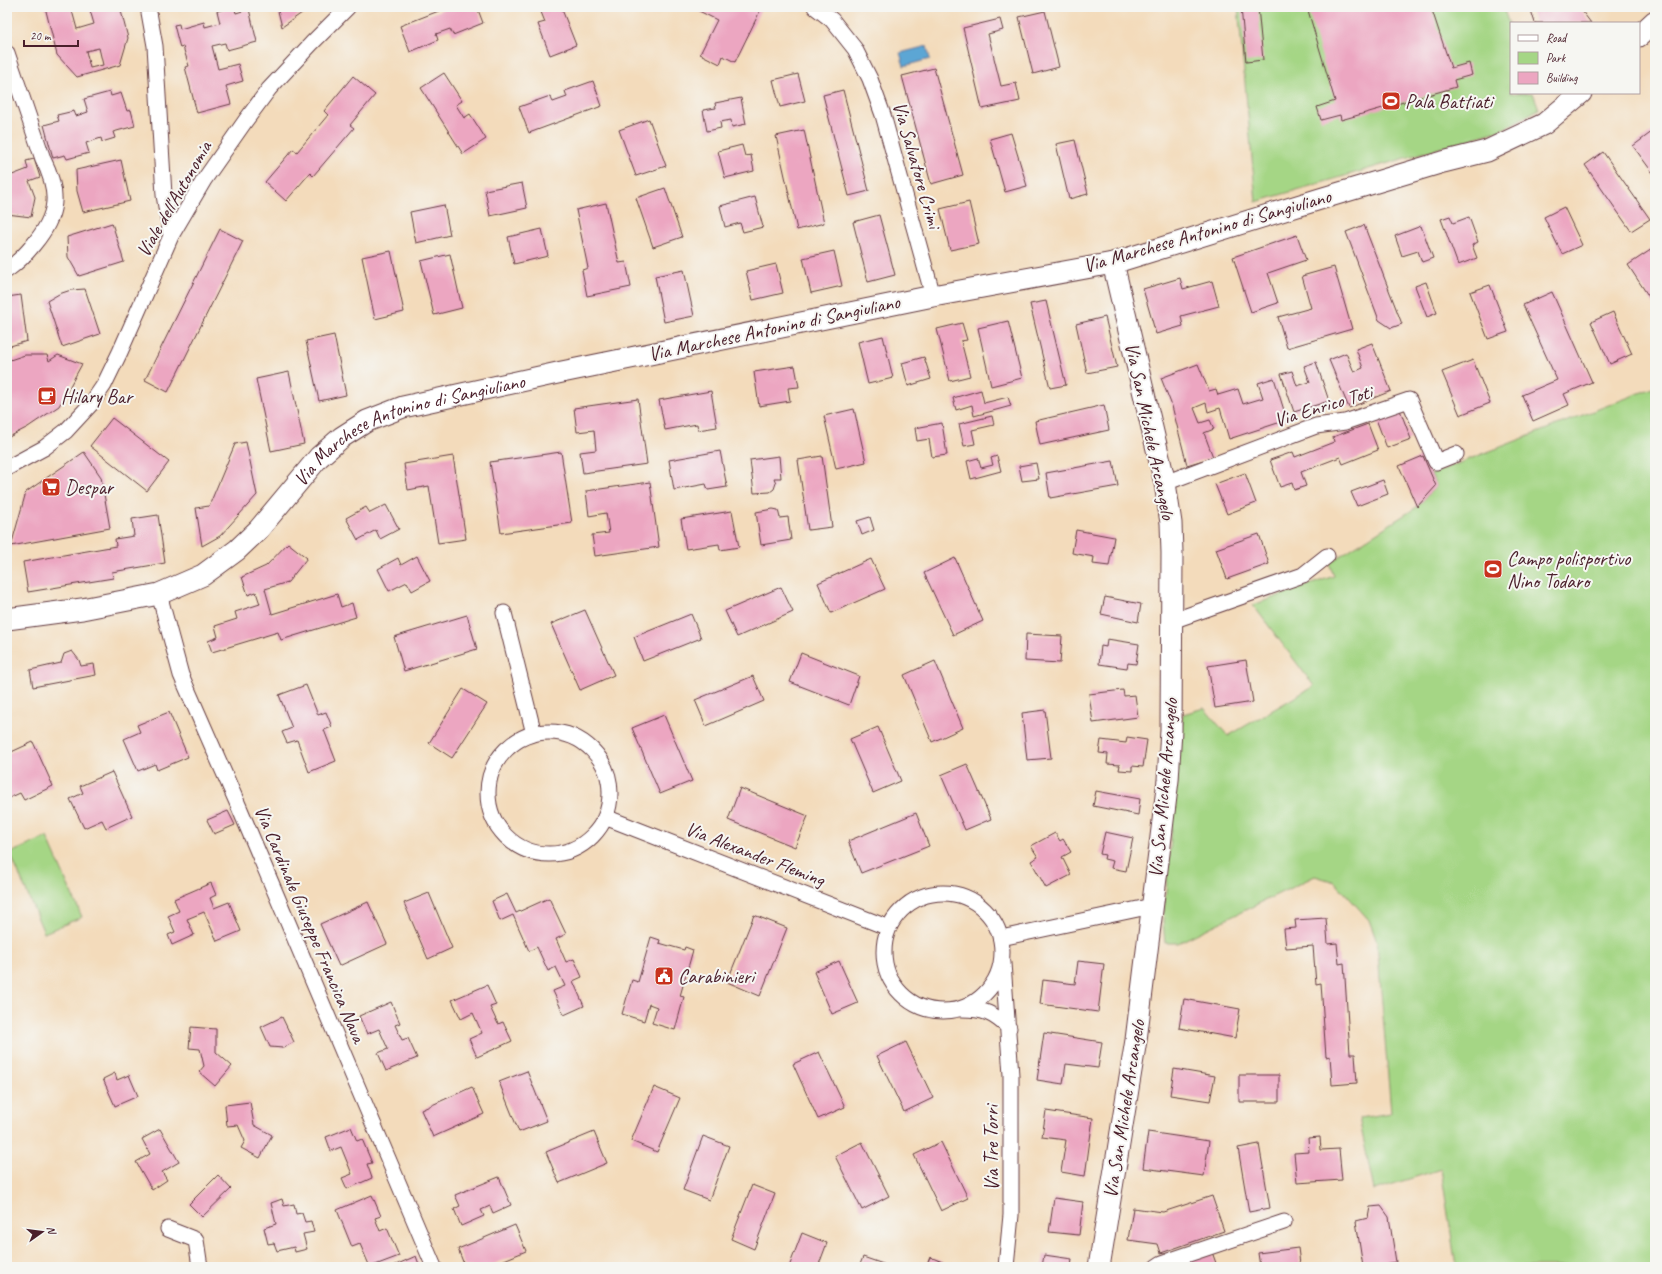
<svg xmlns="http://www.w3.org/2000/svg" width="1662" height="1274" font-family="Caveat,sans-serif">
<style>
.green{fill:#a5d685;stroke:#787a58}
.water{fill:#5ca6d4;stroke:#536280}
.building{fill:#eca6c1;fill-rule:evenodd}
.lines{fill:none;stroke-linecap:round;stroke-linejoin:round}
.minor-casing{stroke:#633b41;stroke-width:17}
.secondary-casing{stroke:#633b41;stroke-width:23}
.minor{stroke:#fff;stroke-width:15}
.secondary{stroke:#fff;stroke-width:21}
.labels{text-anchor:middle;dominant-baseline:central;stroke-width:4;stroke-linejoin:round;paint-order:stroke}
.poi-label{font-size:20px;fill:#4a1f2b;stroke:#f6f6f2;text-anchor:start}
.street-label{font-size:20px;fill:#4a1f2b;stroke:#f6f6f2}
</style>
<rect width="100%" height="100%" fill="#f6f6f2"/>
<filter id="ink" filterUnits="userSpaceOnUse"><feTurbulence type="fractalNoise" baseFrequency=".025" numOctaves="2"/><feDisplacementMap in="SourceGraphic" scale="8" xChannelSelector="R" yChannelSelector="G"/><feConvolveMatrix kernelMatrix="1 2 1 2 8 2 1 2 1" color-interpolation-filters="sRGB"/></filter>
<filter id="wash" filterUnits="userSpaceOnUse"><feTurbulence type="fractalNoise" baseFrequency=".012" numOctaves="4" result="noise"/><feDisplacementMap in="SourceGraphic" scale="16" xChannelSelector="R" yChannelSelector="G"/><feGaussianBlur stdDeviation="0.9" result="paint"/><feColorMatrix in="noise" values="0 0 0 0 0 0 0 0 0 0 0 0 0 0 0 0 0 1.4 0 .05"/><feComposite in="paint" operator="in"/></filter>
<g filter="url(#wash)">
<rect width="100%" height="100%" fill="#f3dbbb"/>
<path class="green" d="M1238 7H1503L1511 30V93H1533L1539 109 1501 130 1256 202Z
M1655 387V1267H1456L1441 1169 1374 1190 1359 1118 1391 1113 1377 942 1369 920 1335 882 1315 876 1178 943H1165L1163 921 1183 714 1204 708 1228 736 1314 686 1253 605 1334 576 1329 563 1417 507 1436 486 1431 474Z
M47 837 82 917 44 933 10 853Z"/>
<path class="water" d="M927 46 930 59 904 66 900 53Z"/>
<g id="blocks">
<path class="building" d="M45 7H71L77 29 94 24 89 7H120L128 38 120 65 77 77 57 55ZM99 48 103 65 90 68 86 51Z
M233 7H234L236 13 249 9 257 42 227 50 225 43 212 46 218 69 238 64 243 81 226 86 231 104 197 113 185 67 189 66 183 47 180 48 174 25 179 24 180 29 204 22 205 27 220 23 217 11Z
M277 7H309V8L282 27Z
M449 7H477L483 23 453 35 450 29 436 34 438 40 410 52 400 26Z
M539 7H561L576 45 550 55 538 24 545 22Z
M691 7H762L735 62 723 56 720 64 700 54 717 20Z
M1241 7H1258L1263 60 1246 62Z
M1307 7H1431L1451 68 1469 63 1472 75 1454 80 1456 87 1341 120 1340 115 1321 120 1317 107 1335 101Z
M1530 7H1579L1591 23H1535Z
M1045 11 1059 67 1033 74 1019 17Z
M1000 19 1003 30 988 34 1001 86 1016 83 1020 101 982 109 963 28Z
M934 68 963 175 931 184 902 76Z
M444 73 462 101 456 105 464 118 470 114 486 139 463 154 421 88Z
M798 74 805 101 780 107 773 80Z
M353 76 375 95 350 125 354 128 313 176 310 173 286 201 265 182 293 149 297 152 328 115 324 111Z
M593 81 602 106 529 133 519 107 550 96 553 102 567 97 565 91Z
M843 90 869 191 849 196 823 95Z
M110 92 111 96 121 93 127 111 131 110 135 126 113 132 115 138 102 142 101 138 86 143 89 153 67 159 65 155 53 158 44 125 59 121 57 115 74 111 76 116 88 112 84 99Z
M741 98 746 124 732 127 731 120 720 122 721 128 707 131 703 110 716 108 715 103Z
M649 119 666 166 636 176 619 130Z
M804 130 824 223 797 230 776 136Z
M1653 131 1655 134V176L1633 146Z
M1011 133 1027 186 1005 192 990 139Z
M1075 140 1088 194 1069 199 1056 144Z
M742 145 745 156 751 155 754 171 725 178 718 151Z
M1603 152 1650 219 1631 231 1585 165Z
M34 159 40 177 29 181 35 197 31 217 7 214V177L28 169 26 161Z
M121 160 130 201 83 212 77 191 76 170Z
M522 183 527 208 490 216 485 190Z
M665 188 682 237 653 247 636 198Z
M755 197 763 227 743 232 740 223 725 227 720 206Z
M969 202 979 244 950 250 940 209Z
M606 203 619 263 626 262 631 287 587 296 582 270 588 268 576 210Z
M444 205 450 235 416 243 410 212Z
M1564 207 1582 245 1562 254 1544 217Z
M879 215 895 275 868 282 853 222Z
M1450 216 1453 223 1469 217 1478 242 1472 245 1477 258 1458 265 1441 219Z
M112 223 124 262 79 276 68 257 67 237Z
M1364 225 1402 324 1391 328 1379 320 1346 232Z
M1421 226 1433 258 1422 262 1418 251 1402 256 1395 236Z
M220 229 243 241 168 392 145 380Z
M542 229 548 256 514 264 508 237Z
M1297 235 1306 260 1268 273 1278 303 1251 312 1233 257Z
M1655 247V306L1628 265Z
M391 251 404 312 375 319 362 257Z
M834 251 842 286 811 293 803 258Z
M450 254 462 308 434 315 421 261Z
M776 264 783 293 753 300 746 271Z
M1334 267 1352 329 1287 348 1278 317 1311 308 1302 276Z
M684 270 694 316 664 322 655 276Z
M1180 278 1183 289 1212 281 1219 306 1181 316 1183 326 1156 334 1143 289Z
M1426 282 1437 313 1427 317 1415 286Z
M1490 285 1508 332 1488 339 1470 292Z
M85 289 100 334 62 347 47 301 59 294 71 290Z
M1552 292 1592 382 1564 394 1569 405 1533 421 1522 395 1557 380 1523 305Z
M21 295 27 341 7 347V297Z
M1046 301 1066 385 1050 388 1030 304Z
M1613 312 1632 354 1610 364 1591 322Z
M1105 317 1117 367 1087 373 1076 324Z
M1008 321 1022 378 991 386 978 328Z
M962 323 967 340 961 341 970 376 950 381 937 329Z
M334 335 346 395 319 401 306 341Z
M883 336 893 378 868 384 858 342Z
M1372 343 1391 391 1349 408 1329 360 1346 353 1354 372 1363 368 1356 349Z
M25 355H47L49 361 58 355 82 364 59 406 28 427 7 438V416L12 413 7 391V361Z
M924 357 931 379 908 386 902 363Z
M1473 360 1490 403 1460 415 1442 372Z
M1316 362 1329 401 1294 412 1281 374 1292 371 1297 386 1310 382 1304 366Z
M1198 364 1209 391 1216 389 1218 395 1238 389 1243 404 1263 398 1258 383 1274 378 1287 420 1229 439 1220 408 1208 412 1206 403 1194 408 1200 423 1210 420 1214 429 1204 433 1213 457 1187 465 1172 406 1161 378Z
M795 366 799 387 788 388 790 401 759 406 754 372Z
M289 372 304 444 271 451 256 379Z
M981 390 984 403 1008 397 1011 406 974 416 972 405 956 410 953 398Z
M711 391 717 427 698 430 697 424 665 430 659 400Z
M638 399 647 464 583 473 580 452 596 450 594 430 577 432 574 408Z
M1104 405 1109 430 1040 445 1035 421Z
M854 409 866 462 836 469 824 416Z
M1400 410 1411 439 1387 448 1376 419Z
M992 416 994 425 972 430 975 444 964 446 959 424Z
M112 418 169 462 147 491 90 446Z
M942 423 947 455 932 457 929 439 917 441 915 428Z
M1368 424 1378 450 1343 464 1340 457 1301 472 1306 486 1294 490 1292 483 1280 487 1270 460 1293 452 1295 457 1334 442 1333 437Z
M246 442 257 495 220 536 202 546 196 508 209 506 235 444Z
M720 451 727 487 708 490 706 484 674 490 669 460Z
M84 452 101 477 110 528 11 546 26 492Z
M561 452 572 523 501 533 490 462Z
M453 456 466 539 438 543 429 486 408 490 404 464Z
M779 456 781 478H774L776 483 774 489 770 492 754 493 750 460Z
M822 456 832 527 808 530 798 460Z
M997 456 1001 471 971 479 967 461 978 458 981 468 993 465 991 458Z
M1423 456 1436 486 1417 507 1399 466Z
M1113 461 1118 486 1050 498 1046 473Z
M1036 463 1039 479 1022 481 1019 466Z
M1245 473 1256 503 1227 514 1215 484Z
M1383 480 1388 494 1357 506 1351 492Z
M650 482 659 547 595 556 592 535 609 533 606 513 589 516 586 491Z
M386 505 399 529 380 539 376 530 358 540 346 518 366 507 370 513Z
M773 509 778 510 780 518 788 517 791 540 761 545 756 512Z
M732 511 739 547 720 550 719 544 686 549 681 519Z
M158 515 165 563 112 572 113 578 28 592 23 562 116 546 115 539 134 536 132 519Z
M870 517 874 530 862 535 857 521Z
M1076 530 1114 537 1109 566 1093 564 1094 557 1072 553Z
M1259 534 1269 564 1227 579 1216 549Z
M288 543 307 558 288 582 265 589 272 614 337 594 341 607 352 603 356 617 281 640 278 632 212 652 208 641 218 637 215 626 237 619 235 612 260 604 256 592 248 595 242 577 266 566Z
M417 556 430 581 412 591 407 582 389 591 378 569 398 558 401 565Z
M955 558 983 621 953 635 924 573Z
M871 559 885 589 831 613 818 583Z
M781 587 793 612 737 637 725 611Z
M1105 597 1141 604 1138 622 1101 614Z
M585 610 614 675 580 690 551 624Z
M691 614 701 638 643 661 634 637Z
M467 615 477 649 404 671 394 637Z
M1026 634 1062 636 1060 663 1025 661Z
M1107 639 1139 644 1136 664 1128 663 1127 668 1099 664 1101 646 1106 647Z
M72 651 79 660 81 666 94 664 96 675 33 687 30 670 61 663 64 654Z
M801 653 859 676 849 705 790 682Z
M1246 660 1253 702 1215 708 1208 666Z
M935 661 963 728 932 742 904 675Z
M753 676 764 701 706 726 695 700Z
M306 685 318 715 326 712 332 727 324 730 336 761 309 772 297 740 287 743 282 732 292 728 279 695Z
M463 689 487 704 452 758 429 743Z
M1123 690 1124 696 1135 695 1138 717 1093 723 1089 694Z
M1045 710 1051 758 1027 760 1022 713Z
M169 712 188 757 157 770 155 764 138 771 124 739 140 732 137 725Z
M664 715 692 781 660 794 632 728Z
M878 727 901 781 873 793 850 739Z
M1127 737 1147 740 1143 767 1132 766V771L1119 770 1120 765 1107 764 1108 754 1099 753 1101 740 1126 743Z
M33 742 53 786 24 800 20 793 7 799V754Z
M967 764 991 819 965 830 941 775Z
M112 772 132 816 106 828 102 820 84 828 70 799 83 793 80 786Z
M740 788 808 816 795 847 728 820Z
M1096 791 1140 799 1138 815 1093 806Z
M228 811 235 825 214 834 207 820Z
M916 813 929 846 861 873 848 841Z
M1105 832 1133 838 1126 871 1111 868 1113 861 1104 859 1105 855 1100 854Z
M1055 833 1060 841 1063 839 1071 852 1062 857 1071 875 1046 888 1031 861 1038 857 1031 846Z
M211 883 216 895 210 898 214 908 229 902 241 931 217 941 204 912 187 919 194 935 172 945 168 935 175 932 168 916 179 911 174 899Z
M429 893 452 948 428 959 404 903Z
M507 894 516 913 549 898 566 934 556 939 566 962 574 959 582 977 573 981 584 1006 564 1015 553 991 565 986 556 967 548 971 537 947 529 951 513 915 500 921 492 901Z
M368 902 387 944 339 966 320 924Z
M754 915 787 928 760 996 727 982Z
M1326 918 1328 944 1337 943 1339 964 1344 963 1350 1054H1355L1357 1083 1332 1085 1330 1056 1326 1057 1321 983 1316 984 1313 946 1286 948 1284 929 1296 928 1295 920Z
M651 937 660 940 659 943 684 950 685 947 693 950 680 996 684 997 675 1030 652 1023 657 1007 649 1004 644 1021 622 1014 632 980 638 982Z
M839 961 858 1003 832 1014 814 972Z
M1078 961 1104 964 1098 1012 1040 1004 1043 980 1075 984Z
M487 985 496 1005 490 1007 498 1024 503 1022 512 1041 477 1057 469 1039 482 1033 473 1013 461 1019 452 1000Z
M1184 999 1240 1009 1235 1038 1179 1028Z
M391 1002 400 1023 395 1025 402 1040 408 1038 417 1058 386 1071 378 1053 388 1049 379 1029 367 1034 359 1016Z
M282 1017 294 1042 283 1048 270 1047 261 1027Z
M191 1027 216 1029V1052L232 1066 215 1086 199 1072 204 1066 200 1049 189 1048Z
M1044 1033 1102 1042 1098 1068 1066 1064 1063 1084 1037 1080Z
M906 1042 933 1098 904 1112 877 1056Z
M819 1052 845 1107 818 1119 793 1064Z
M1174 1069 1215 1076 1210 1101 1170 1095Z
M527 1071 547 1121 519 1132 499 1082Z
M115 1073 117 1080 129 1075 138 1096 115 1106 103 1079Z
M1239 1075H1279V1102H1239Z
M472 1087 484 1114 433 1137 421 1110Z
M654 1087 680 1098 657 1152 631 1141Z
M250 1102 254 1125 272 1135 260 1158 241 1148 245 1141 238 1125 227 1126 225 1105Z
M1046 1111 1093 1118 1085 1176 1061 1172 1066 1140 1042 1137Z
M351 1127 357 1141 362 1139 372 1163 367 1164 372 1178 347 1189 342 1178 352 1174 341 1147 331 1151 326 1137Z
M160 1129 179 1162 162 1172 167 1180 152 1190 136 1162 150 1154 142 1139Z
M594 1132 607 1163 559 1183 546 1152Z
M1148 1132 1209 1141 1204 1176 1143 1168Z
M703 1136 729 1146 709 1200 683 1190Z
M1320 1137 1321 1150 1339 1149 1342 1180 1297 1183 1294 1153 1309 1152 1308 1138Z
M862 1142 889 1196 862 1210 835 1156Z
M941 1142 968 1198 941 1211 914 1155Z
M1259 1144 1270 1208 1249 1212 1238 1148Z
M218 1175 231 1189 202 1217 189 1204Z
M499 1177 511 1205 493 1213 490 1206 481 1210 484 1216 461 1226 454 1209 460 1206 455 1195Z
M752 1185 775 1194 754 1249 731 1239Z
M372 1195 381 1216 375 1218 380 1231 387 1228 399 1256 370 1267 360 1244 352 1247 337 1210Z
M1212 1196 1224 1231 1161 1253 1158 1244 1128 1240 1133 1208 1163 1212Z
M1054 1198 1083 1202 1079 1235 1049 1232Z
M282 1199 284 1206 294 1204 296 1214 302 1213 305 1222 311 1221 314 1232 303 1234 307 1249 295 1252 294 1247 277 1251 274 1243 268 1244 264 1228 276 1224 271 1203Z
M1381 1206 1389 1217 1396 1262 1363 1267 1356 1221 1368 1218 1370 1207Z
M515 1225 526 1251 487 1267H465L458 1249Z
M802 1233 827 1243 818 1267H789Z
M1298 1248 1300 1264 1289 1267H1260L1258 1253Z
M1212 1252 1217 1266 1173 1267Z
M1044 1255 1072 1259 1071 1267H1042Z
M416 1256 420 1267H391Z
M863 1257 886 1265 885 1267H859Z
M930 1257 955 1267H926Z"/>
</g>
</g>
<g filter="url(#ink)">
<use href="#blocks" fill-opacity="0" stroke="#633b41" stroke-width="1"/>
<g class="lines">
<g class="minor-casing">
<path id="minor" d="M148 7 155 46 164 195 171 236
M815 7 832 20 855 49 870 79 883 115 933 296
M7 53 43 159C60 193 58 215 34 244 26 254 17 263 7 270
M7 468 44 448 66 431 91 404 104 385 120 352 171 236 204 180 246 120 269 89 312 43 348 7
M1165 483 1316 426 1345 422 1409 400 1436 462 1456 454
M159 594 181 675 239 807 434 1267
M504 613 534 734
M1172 621 1303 575 1327 556
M488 793a61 61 0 1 1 122 0a61 61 0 1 1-122 0Z
M605 817 889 928
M884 952a59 59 0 1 1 118 0a59 59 0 1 1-118 0Z
M1001 938 1152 906
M1003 963 1011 1075V1215L1006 1267
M962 1009C984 1009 993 1013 1009 1028
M168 1229 196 1240 200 1267
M1156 1267 1162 1263 1284 1222"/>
</g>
<g class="secondary-casing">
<g id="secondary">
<path d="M1639 36 1655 21"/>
<path id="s1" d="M7 619 82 609 159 594 203 575 237 550 259 529 319 457 342 437 367 421 403 407 562 372 933 296 1113 263 1320 199 1443 162 1487 151 1544 124 1581 93"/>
<path d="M1099 1267 1136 1040 1168 780 1171 730 1172 553 1171 523 1165 483 1113 263"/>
</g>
</g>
<use href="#minor" class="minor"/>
<use href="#secondary" class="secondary"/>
</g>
</g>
<defs>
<g id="stadium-square" transform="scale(1)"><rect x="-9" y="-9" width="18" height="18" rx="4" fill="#c8321e" stroke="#f6f6f2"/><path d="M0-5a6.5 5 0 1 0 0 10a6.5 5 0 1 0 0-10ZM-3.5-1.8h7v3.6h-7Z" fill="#fff"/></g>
<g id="cafe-square" transform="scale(1)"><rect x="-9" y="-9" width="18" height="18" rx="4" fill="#c8321e" stroke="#f6f6f2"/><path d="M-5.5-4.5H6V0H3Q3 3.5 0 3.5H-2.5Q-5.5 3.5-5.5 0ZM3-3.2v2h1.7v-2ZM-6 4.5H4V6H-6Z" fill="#fff"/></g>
<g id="supermarket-square" transform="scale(1)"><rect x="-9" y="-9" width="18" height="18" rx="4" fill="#c8321e" stroke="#f6f6f2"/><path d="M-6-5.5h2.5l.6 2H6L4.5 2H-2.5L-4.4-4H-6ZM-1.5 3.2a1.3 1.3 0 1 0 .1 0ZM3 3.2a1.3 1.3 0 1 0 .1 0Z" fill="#fff"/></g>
<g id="civic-square" transform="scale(1)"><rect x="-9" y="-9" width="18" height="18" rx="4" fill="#c8321e" stroke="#f6f6f2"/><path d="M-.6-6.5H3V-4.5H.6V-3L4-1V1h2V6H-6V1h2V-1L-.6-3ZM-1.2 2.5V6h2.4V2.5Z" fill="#fff"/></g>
</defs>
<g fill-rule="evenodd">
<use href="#stadium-square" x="1391" y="101"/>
<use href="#cafe-square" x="47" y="396"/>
<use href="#supermarket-square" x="51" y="487"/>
<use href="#stadium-square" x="1493" y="569"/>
<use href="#civic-square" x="664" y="976"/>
</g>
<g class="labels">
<g class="poi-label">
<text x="1405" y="101">Pala Battiati</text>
<text x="61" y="396">Hilary Bar</text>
<text x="65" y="487">Despar</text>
<text x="1507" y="558">Campo polisportivo<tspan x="1507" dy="23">Nino Todaro</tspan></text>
<text x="678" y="976">Carabinieri</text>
</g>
<g class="street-label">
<text transform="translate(917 165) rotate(74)">Via Salvatore Crimi</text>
<text transform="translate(174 199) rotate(-60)">Viale dell'Autonomia</text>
<text transform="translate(1207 231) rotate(-16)">Via Marchese Antonino di Sangiuliano</text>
<text transform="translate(774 328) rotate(-12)">Via Marchese Antonino di Sangiuliano</text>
<text transform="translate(1323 406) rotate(-17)">Via Enrico Toti</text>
<text transform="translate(1150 431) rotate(78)">Via San Michele Arcangelo</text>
<text stroke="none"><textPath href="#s1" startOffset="463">Via Marchese Antonino di Sangiuliano</textPath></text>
<text transform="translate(1163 788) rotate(-85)">Via San Michele Arcangelo</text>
<text transform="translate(755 854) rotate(21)">Via Alexander Fleming</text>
<text transform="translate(310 924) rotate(67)">Via Cardinale Giuseppe Francica Nava</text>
<text transform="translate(1124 1109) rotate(-81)">Via San Michele Arcangelo</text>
<text transform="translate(991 1148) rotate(-90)">Via Tre Torri</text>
</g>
</g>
<rect width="1662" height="1274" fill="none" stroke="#f6f6f2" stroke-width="24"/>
<rect x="1510" y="22" width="130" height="72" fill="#f6f6f2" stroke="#b1a0a2"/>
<rect x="1518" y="35" width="20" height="6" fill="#ffffff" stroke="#b1a0a2"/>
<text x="1546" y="42" font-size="12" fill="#4a1f2b">Road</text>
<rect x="1518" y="52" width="20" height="12" fill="#a5d685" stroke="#b1a0a2"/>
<text x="1546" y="62" font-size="12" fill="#4a1f2b">Park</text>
<rect x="1518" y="72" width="20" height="12" fill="#eca6c1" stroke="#b1a0a2"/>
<text x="1546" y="82" font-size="12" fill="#4a1f2b">Building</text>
<g transform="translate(42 1232) rotate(76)" stroke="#f6f6f2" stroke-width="3" paint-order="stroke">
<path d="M0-3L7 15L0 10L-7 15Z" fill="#4a1f2b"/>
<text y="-6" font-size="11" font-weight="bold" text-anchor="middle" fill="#4a1f2b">N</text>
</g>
<path d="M24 40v6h54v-6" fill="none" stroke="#4a1f2b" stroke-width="2"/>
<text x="30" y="40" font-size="12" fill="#4a1f2b" stroke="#f6f6f2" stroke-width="3" paint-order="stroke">20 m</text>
</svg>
